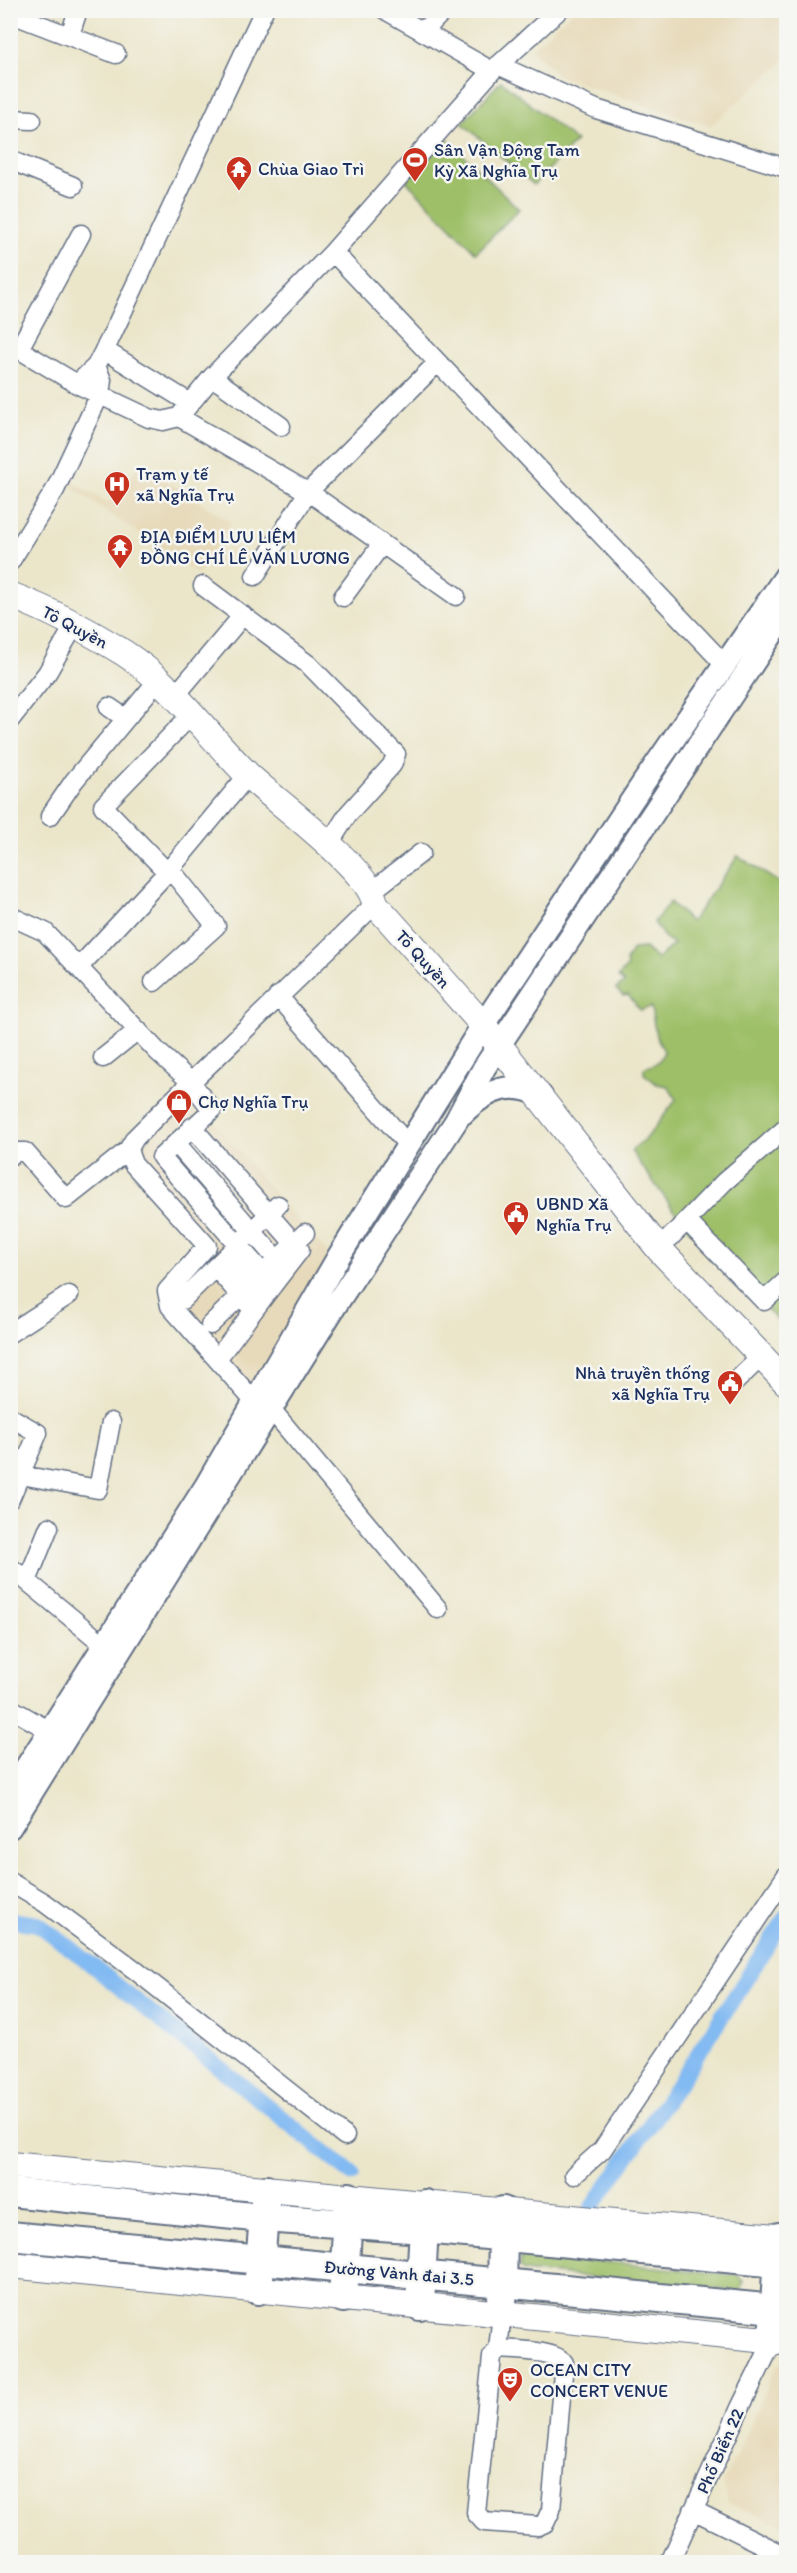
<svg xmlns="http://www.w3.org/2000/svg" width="797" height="2573" font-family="Itim,sans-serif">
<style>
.built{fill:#e7daba}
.green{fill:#9ebf68;stroke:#5c7763;stroke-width:1.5}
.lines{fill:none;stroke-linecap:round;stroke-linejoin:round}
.canal{stroke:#82baf2;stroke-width:16}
.minor-casing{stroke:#646f84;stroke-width:21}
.tertiary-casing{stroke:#646f84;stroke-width:26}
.secondary-casing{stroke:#646f84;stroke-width:28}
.primary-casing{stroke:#646f84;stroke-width:32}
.minor{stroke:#fff;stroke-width:18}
.tertiary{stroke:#fff;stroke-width:22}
.secondary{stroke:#fff;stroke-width:26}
.primary{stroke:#fff;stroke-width:28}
.labels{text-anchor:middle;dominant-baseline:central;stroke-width:5;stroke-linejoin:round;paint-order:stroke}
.poi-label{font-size:18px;fill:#1b2f5e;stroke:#f6f6f2;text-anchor:start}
.street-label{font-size:18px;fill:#1b2f5e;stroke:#f6f6f2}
</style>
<rect width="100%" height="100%" fill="#f6f6f2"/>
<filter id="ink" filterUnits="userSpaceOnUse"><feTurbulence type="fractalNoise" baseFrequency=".0167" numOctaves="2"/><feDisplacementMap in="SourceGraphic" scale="12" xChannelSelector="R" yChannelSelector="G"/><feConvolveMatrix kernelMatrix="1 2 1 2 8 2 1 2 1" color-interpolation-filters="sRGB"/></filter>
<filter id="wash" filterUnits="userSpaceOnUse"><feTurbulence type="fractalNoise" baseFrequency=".008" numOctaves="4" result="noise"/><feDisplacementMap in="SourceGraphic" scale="24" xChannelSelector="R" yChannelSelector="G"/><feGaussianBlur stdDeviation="1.35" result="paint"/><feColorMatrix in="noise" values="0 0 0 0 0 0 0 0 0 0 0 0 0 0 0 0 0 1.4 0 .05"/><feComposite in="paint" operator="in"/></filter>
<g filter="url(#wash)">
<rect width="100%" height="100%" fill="#ebe6ca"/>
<path class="built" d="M573 11H786V59L710 126 560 77 531 49Z
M139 464 231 522 199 575 65 483 67 479 105 501H116Z
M186 1088 275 1195 343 1269 270 1403 170 1306 206 1245 128 1148Z
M786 2359V2526L727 2503 723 2481 743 2443 771 2378 778 2365Z"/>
<path class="green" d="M501 81 576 141 534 185 462 123Z
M446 138 519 209 476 253 406 181Z
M738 856 786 887V1329L684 1224 631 1151 649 1135 676 1100 668 1086 657 1084 644 1074V1068C654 1065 661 1062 664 1051L656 1036 651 1007 640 1010 628 995 623 996 616 989 624 983 618 977 627 967 626 961 633 949 645 948 657 959 674 944 664 937 654 922 670 902 691 922Z
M524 2254 736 2275 744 2281 741 2290 735 2291 524 2271 520 2267 521 2258Z"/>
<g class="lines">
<path class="canal" d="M10 1920 38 1924 78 1954 352 2174
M592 2207 679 2083 786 1917"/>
</g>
</g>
<g filter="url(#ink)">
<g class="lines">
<g class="minor-casing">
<path id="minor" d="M385 10 492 71
M17 16 116 54
M423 32 444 10
M70 35 78 10
M498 65 596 109 786 168
M10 119 32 120
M10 160 73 186
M333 252 725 665
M10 344 77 384 149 418 163 421 179 417 212 377 333 252 492 71 559 10
M19 349 81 234
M104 350 190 403
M212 377 281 426
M77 384 96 366 110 339 264 10
M179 417 313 495 456 596
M10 562 55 490 100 394 102 380 96 366
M255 576 308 492 437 363
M203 586 309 665 396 754 392 765 348 814 329 844
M343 597 382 544
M175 696 243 615
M109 707 125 718
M10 720 47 673 74 626
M50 816 74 781 159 679
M166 871 103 806 192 714
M371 892 421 853
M10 916 45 932 158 1052 191 1082 212 1110 161 1157 273 1285 217 1359
M79 967 170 869 248 775
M154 982 216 926 170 869
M278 996 408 1145
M103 1058 138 1030
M192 1127 300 1250 273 1285
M176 1143 284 1268
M10 1156 16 1152H25L66 1199 128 1150
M687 1221 764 1301 786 1281
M659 1249 724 1182 786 1128
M226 1257 259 1293
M215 1267 248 1304
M182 1300 278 1205
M210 1325 305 1233
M10 1333 69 1295
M733 1384 762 1356
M253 1400 170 1306 167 1291 207 1246 133 1164 128 1150 135 1138 191 1082 375 904
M271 1409 438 1609
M10 1417 38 1433 10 1499
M21 1475 98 1489 111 1422
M10 1567 103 1644
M28 1579 49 1527
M10 1708 50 1731
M10 1882 45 1903 135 1970 345 2136
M574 2175 602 2150 786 1876
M498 2349C513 2350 557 2350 564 2363L551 2510 545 2523 538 2526 484 2522 476 2513 492 2357 498 2349 502 2314
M693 2510 786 2556
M670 2562 740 2408 773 2341"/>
</g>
<g class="tertiary-casing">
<path id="tertiary" d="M463 1113C485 1091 513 1079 541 1096
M10 1793 206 1486 339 1256 483 1025 644 782 786 576
M10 1827 335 1306 456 1121 484 1068 786 613"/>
</g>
<g class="secondary-casing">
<path id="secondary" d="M10 595C49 610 89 631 124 653 174 685 207 735 248 775 274 800 372 871 375 904L483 1025 659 1249 786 1382
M10 2165 786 2238
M10 2265 786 2342"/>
</g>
<g class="primary-casing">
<path id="primary" d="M10 2192 263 2218 424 2229 786 2264
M10 2236 786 2310
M258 2290 266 2190
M343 2298 349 2197
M420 2306 425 2204
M502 2314 503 2211
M773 2341 779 2237"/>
</g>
<use href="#minor" class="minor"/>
<use href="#tertiary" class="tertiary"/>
<use href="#secondary" class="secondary"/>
<use href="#primary" class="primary"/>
</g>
</g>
<defs>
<g id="stadium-pin" transform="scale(1.35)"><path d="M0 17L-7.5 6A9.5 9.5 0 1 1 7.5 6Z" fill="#c8321e" stroke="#f6f6f2"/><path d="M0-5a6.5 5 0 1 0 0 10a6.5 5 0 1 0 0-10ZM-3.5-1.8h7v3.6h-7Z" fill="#fff"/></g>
<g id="temple-pin" transform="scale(1.35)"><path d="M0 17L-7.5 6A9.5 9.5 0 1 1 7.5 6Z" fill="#c8321e" stroke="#f6f6f2"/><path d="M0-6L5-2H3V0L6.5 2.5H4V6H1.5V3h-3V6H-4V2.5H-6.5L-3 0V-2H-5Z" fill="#fff"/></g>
<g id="hospital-pin" transform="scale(1.35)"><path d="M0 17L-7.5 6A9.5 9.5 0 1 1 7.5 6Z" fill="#c8321e" stroke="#f6f6f2"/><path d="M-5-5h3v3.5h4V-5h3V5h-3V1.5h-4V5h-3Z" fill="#fff"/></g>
<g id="shop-pin" transform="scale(1.35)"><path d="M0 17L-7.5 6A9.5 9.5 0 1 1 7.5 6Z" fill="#c8321e" stroke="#f6f6f2"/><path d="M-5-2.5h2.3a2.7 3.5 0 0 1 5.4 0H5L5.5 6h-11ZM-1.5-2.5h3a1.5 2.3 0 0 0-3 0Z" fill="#fff"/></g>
<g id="civic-pin" transform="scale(1.35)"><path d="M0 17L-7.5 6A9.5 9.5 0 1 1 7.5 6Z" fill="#c8321e" stroke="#f6f6f2"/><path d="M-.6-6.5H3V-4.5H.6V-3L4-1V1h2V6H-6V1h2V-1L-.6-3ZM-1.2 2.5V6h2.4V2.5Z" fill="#fff"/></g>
<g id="theatre-pin" transform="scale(1.35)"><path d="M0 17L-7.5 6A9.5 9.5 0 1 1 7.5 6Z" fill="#c8321e" stroke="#f6f6f2"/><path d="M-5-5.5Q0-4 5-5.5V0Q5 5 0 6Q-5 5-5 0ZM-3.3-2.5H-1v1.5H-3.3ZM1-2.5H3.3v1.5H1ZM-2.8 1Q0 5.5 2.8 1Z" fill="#fff"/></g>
</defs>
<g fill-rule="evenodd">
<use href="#stadium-pin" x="415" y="160"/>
<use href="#temple-pin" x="239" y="169"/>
<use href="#hospital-pin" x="117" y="484"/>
<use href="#temple-pin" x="120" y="547"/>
<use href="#shop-pin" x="179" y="1102"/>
<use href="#civic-pin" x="516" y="1214"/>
<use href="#civic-pin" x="730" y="1383"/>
<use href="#theatre-pin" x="510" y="2380"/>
</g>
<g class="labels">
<g class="poi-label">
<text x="434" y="150">Sân Vận Động Tam<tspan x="434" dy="21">Kỳ Xã Nghĩa Trụ</tspan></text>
<text x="258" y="169">Chùa Giao Trì</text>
<text x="136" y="474">Trạm y tế<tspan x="136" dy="21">xã Nghĩa Trụ</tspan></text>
<text x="140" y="537">ĐỊA ĐIỂM LƯU LIỆM<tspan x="140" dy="21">ĐỒNG CHÍ LÊ VĂN LƯƠNG</tspan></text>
<text x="198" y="1102">Chợ Nghĩa Trụ</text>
<text x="536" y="1204">UBND Xã<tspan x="536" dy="21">Nghĩa Trụ</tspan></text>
<text x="710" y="1373" text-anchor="end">Nhà truyền thống<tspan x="710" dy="21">xã Nghĩa Trụ</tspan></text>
<text x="530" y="2370">OCEAN CITY<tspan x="530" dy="21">CONCERT VENUE</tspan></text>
</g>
<g class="street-label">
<text transform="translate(75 627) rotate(28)">Tô Quyền</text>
<text transform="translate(423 959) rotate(48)">Tô Quyền</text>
<text transform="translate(399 2273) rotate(5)">Đường Vành đai 3.5</text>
<text transform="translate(720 2451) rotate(-66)">Phố Biển 22</text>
</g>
</g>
<rect width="797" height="2573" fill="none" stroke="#f6f6f2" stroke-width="36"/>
</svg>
